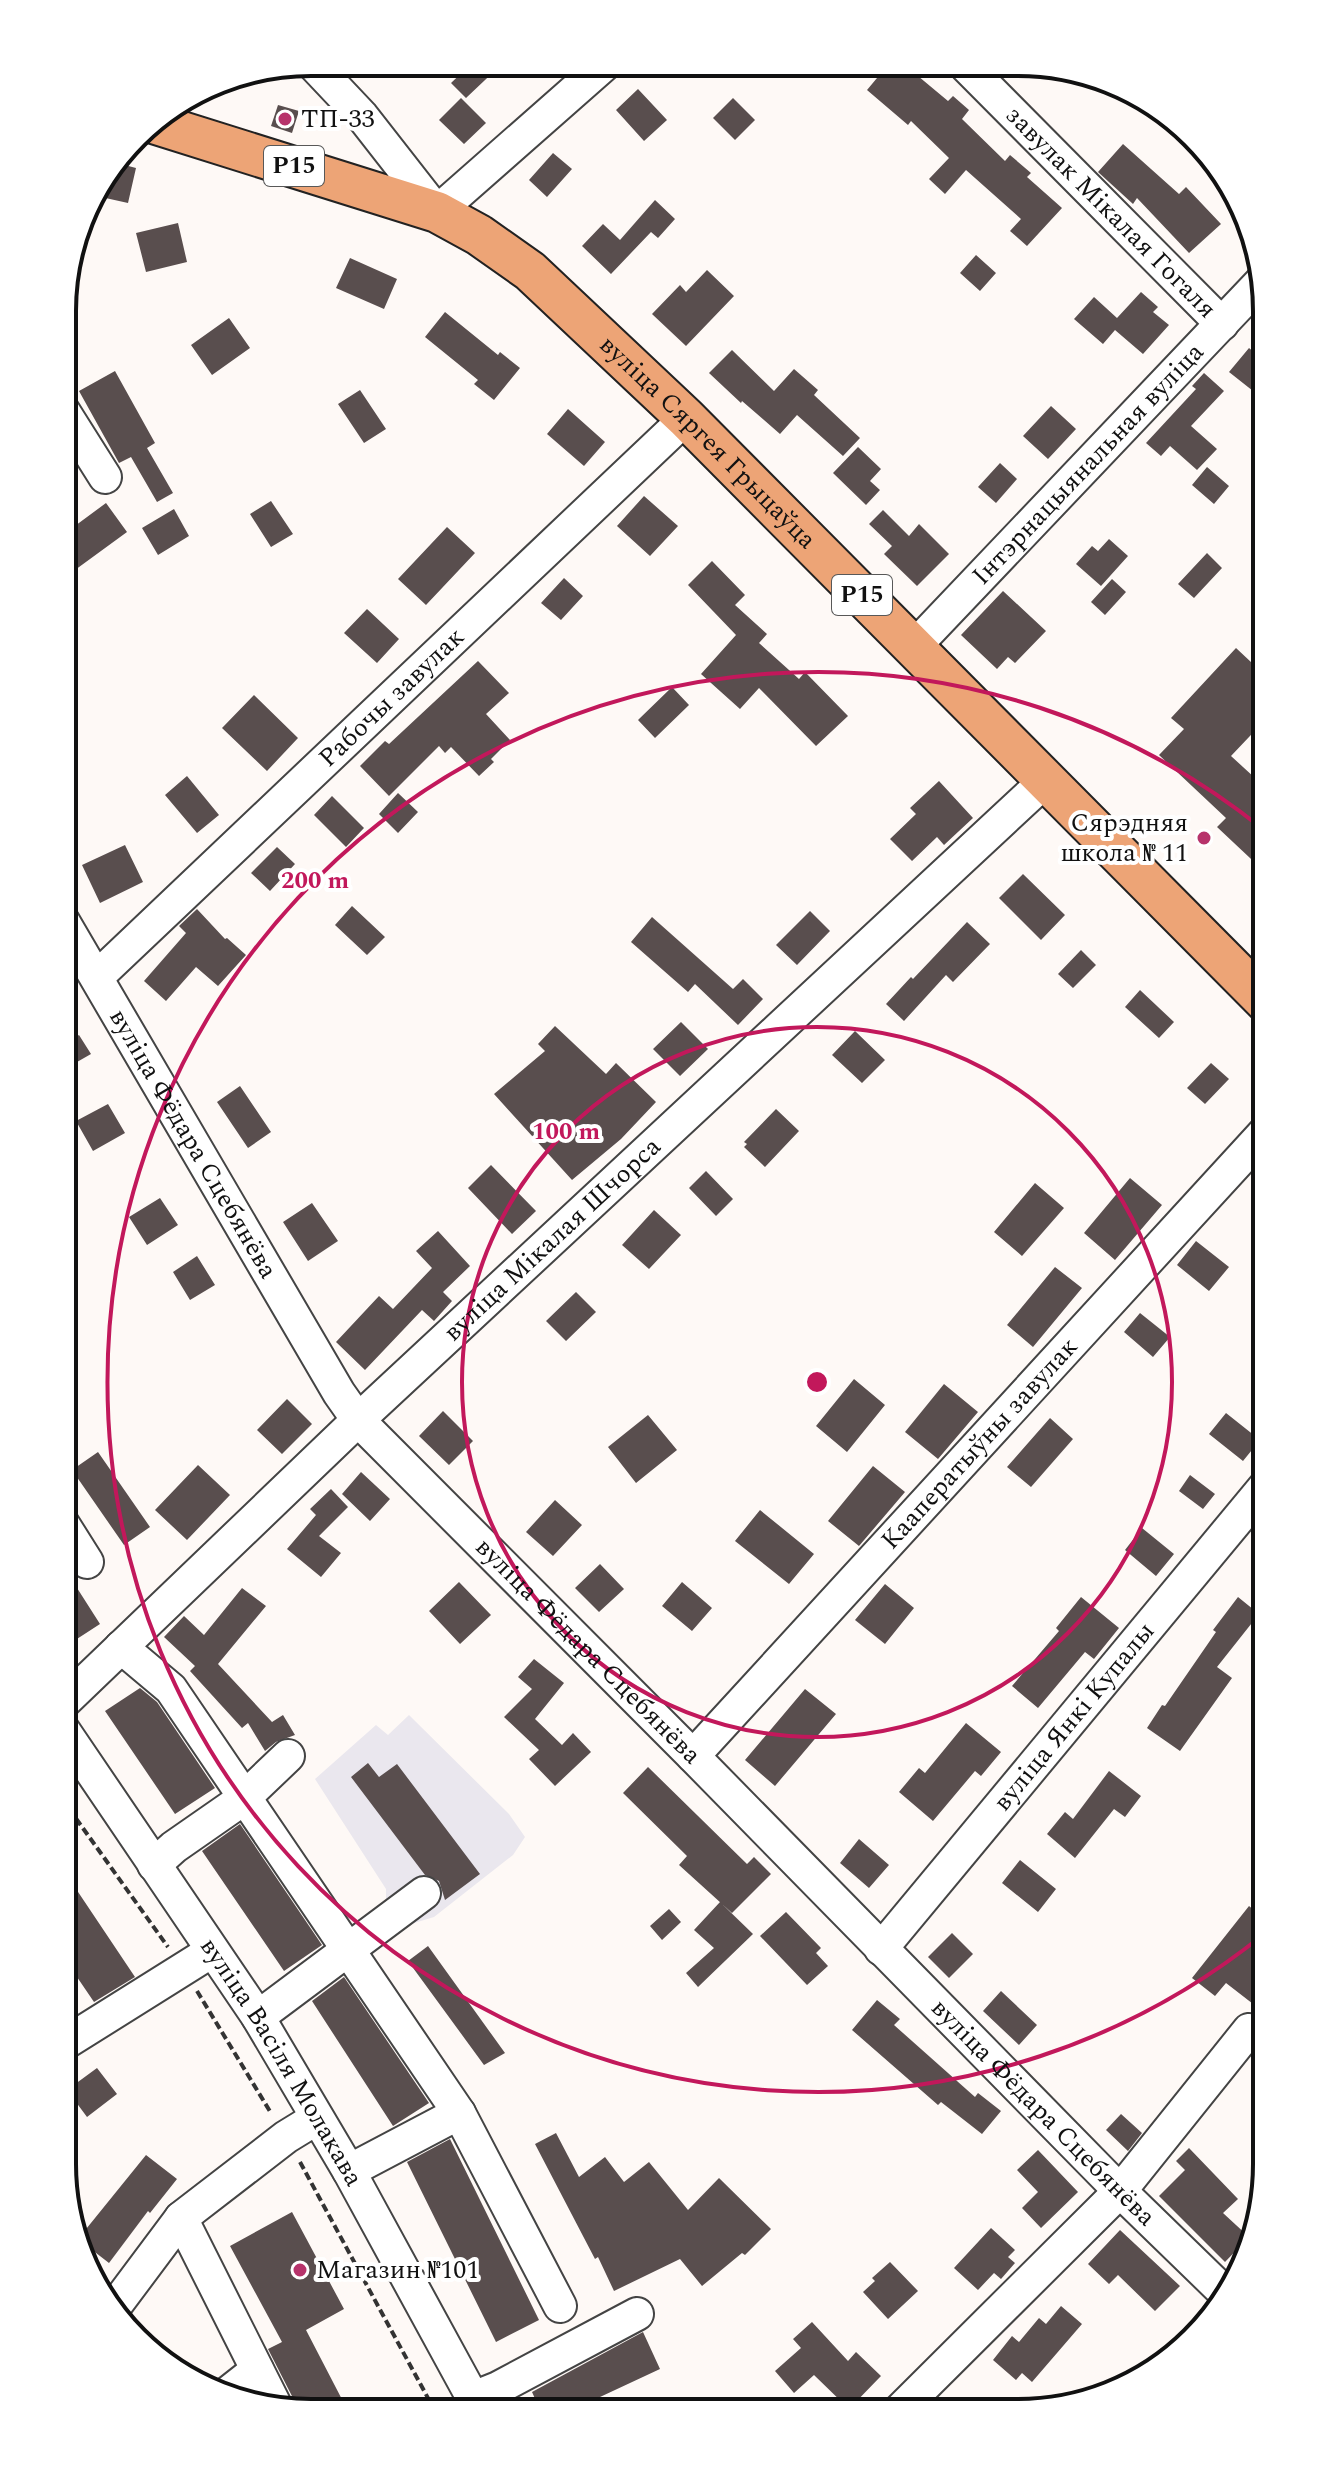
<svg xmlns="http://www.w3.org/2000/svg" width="1329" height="2475" font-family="Spectral,serif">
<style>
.industrial{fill:#eae7ee}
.building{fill:#594e4e}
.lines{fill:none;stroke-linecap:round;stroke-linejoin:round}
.minor-casing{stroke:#444;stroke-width:36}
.major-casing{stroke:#222;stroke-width:44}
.path{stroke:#333;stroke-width:4;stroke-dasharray:8 4;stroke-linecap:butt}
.minor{stroke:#fff;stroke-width:32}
.major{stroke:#eda476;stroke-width:40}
.ring{fill:none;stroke:#c2185b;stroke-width:4}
.poi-dot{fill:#b7336b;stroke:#fff;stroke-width:3}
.labels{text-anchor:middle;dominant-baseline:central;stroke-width:8;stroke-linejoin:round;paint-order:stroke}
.shield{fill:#fff;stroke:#585858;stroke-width:2}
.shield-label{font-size:24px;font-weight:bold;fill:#111}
.poi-label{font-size:26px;fill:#111;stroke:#fff;text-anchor:start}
.street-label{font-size:26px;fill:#111;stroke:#fff}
.rim{fill:none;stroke:#111;stroke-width:4}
.centre{fill:#c2185b;stroke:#fff;stroke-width:4}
.ring-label{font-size:24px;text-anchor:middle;font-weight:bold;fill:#c2185b;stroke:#fff;stroke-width:8;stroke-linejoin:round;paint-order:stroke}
</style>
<rect width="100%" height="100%" fill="#fef9f6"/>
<path class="industrial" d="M409 1715 509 1814 525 1837 513 1855 434 1917 401 1927 386 1905V1889L315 1779 376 1725 388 1735Z"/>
<path class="building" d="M472 63H503L466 98 451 83Z
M887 66H906L948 101 953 96 969 110 962 119 1005 161 1010 155 1031 173 1027 177 1062 208 1027 246 1010 231 1021 219 966 170 945 194 929 179 949 158 911 121 908 125 867 90Z
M638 89 667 120 644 141 616 110Z
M461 98 486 123 464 144 439 120Z
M733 98 755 120 735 140 713 118Z
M278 105 299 111 292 133 271 126Z
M1123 144 1179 194 1186 187 1221 224 1189 253 1137 198 1133 204 1098 172Z
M553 153 572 169 547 197 529 180Z
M117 163 136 168 128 203 92 195Z
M655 200 675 219 658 238 651 232 611 274 582 246 603 224 620 240Z
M178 223 187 262 146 272 136 233Z
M976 255 996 273 980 291 960 273Z
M350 258 397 279 384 309 336 288Z
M707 270 734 296 686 346 652 314 680 285 686 292Z
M1141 292 1158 307 1153 312 1169 325 1143 354 1115 330 1103 344 1074 319 1094 297 1117 318Z
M445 312 498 355 500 352 520 368 494 400 474 384 478 380 425 337Z
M229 318 250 348 212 375 191 345Z
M1249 348 1267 363V402L1229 372Z
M732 350 774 391 794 369 818 390 814 395 860 438 843 456 797 415 780 434 742 401 741 403 709 373Z
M115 371 155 443 147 448 173 493 157 502 131 457 119 463 79 391Z
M1204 373 1224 391 1191 426 1217 449 1197 470 1170 446 1161 456 1146 443 1196 389 1192 386Z
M360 390 386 429 364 443 338 404Z
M1051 406 1076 429 1048 459 1023 436Z
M568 409 605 442 584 466 547 434Z
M858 447 881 469 870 481 880 490 866 505 833 473Z
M1000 463 1017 479 996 503 978 487Z
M1207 467 1229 486 1214 504 1192 485Z
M644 496 678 526 650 556 617 526Z
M271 501 293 534 271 547 250 514Z
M106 503 127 532 64 578V534Z
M174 509 189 536 158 555 142 528Z
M883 510 909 536 919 524 949 554 917 586 884 554 892 546 869 524Z
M447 527 475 553 426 605 398 579Z
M1109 539 1128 556 1101 586 1076 564 1092 546 1098 551Z
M1207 553 1222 568 1194 598 1178 584Z
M712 561 745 595 735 605 767 634 759 643 799 679 805 672 848 716 816 746 759 688 740 709 701 674 736 635 688 585Z
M564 578 583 596 561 620 541 603Z
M1112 579 1126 592 1105 615 1091 602Z
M1003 591 1046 631 1015 663 1008 657 997 669 961 635Z
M367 609 399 639 377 663 344 633Z
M1236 648 1267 677V718L1231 756 1267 789V874L1217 827 1226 818 1159 755 1184 729 1171 718Z
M478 661 509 693 486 714 510 740 491 759 494 762 479 776 451 747 445 753 439 746 389 796 360 766 385 741 389 744Z
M672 687 689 705 655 738 638 720Z
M254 695 298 738 267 771 222 728Z
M187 776 219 815 197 833 165 795Z
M939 781 973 818 944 845 937 837 912 861 890 839 916 814 910 808Z
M398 793 418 812 398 833 379 814Z
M332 796 364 828 346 847 314 815Z
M125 845 143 882 100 903 82 865Z
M277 847 295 864 270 891 251 873Z
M1023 874 1065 915 1041 940 999 898Z
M352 906 385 937 367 955 335 925Z
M197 909 225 939 227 938 246 955 218 986 196 967 166 1001 144 981 186 933 179 926Z
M810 911 830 931 797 965 776 945Z
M652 917 733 989 743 979 763 999 738 1025 695 984 688 992 631 942Z
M967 922 990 944 953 982 946 975 904 1021 886 1004 911 977 913 979Z
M1081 950 1096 965 1073 988 1058 974Z
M1140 990 1174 1022 1159 1038 1125 1007Z
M681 1022 708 1049 680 1076 653 1049Z
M555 1026 606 1074 616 1063 656 1102 621 1139 572 1180 494 1094 545 1051 538 1044Z
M855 1031 885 1060 862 1083 832 1055Z
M79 1035 91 1054 63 1070V1044Z
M1211 1063 1229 1079 1205 1104 1187 1088Z
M240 1086 271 1132 248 1148 217 1102Z
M108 1104 125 1133 93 1151 76 1121Z
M776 1109 799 1131 765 1167 744 1147 747 1144 744 1142Z
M491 1165 536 1211 512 1234 468 1188Z
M706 1171 733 1199 716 1216 689 1188Z
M1130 1178 1162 1205 1115 1260 1084 1233Z
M1035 1183 1064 1208 1022 1256 994 1232Z
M160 1198 178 1225 147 1245 129 1217Z
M312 1203 338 1241 308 1261 283 1222Z
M654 1210 681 1235 649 1269 622 1245Z
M438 1231 470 1266 443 1292 452 1301 434 1321 422 1310 365 1370 336 1342 379 1296 393 1309 432 1268 416 1251Z
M1196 1241 1229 1267 1209 1291 1177 1265Z
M197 1256 215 1285 190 1300 173 1272Z
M1055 1267 1082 1288 1033 1347 1007 1325Z
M576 1292 596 1312 566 1341 546 1321Z
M1140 1313 1170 1337 1153 1357 1124 1332Z
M854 1379 885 1405 847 1452 816 1426Z
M944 1384 978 1412 938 1459 905 1432Z
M287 1399 312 1424 282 1454 257 1430Z
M443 1411 473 1441 449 1465 419 1436Z
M1226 1413 1260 1440 1243 1461 1209 1434Z
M648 1415 677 1450 636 1483 608 1447Z
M1050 1418 1073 1439 1031 1487 1007 1467Z
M98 1452 150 1527 124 1545 72 1470Z
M198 1465 230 1495 187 1540 155 1510Z
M873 1466 905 1492 859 1546 828 1521Z
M361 1472 390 1499 370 1521 342 1494Z
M1190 1475 1215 1494 1203 1509 1179 1491Z
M331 1489 348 1507 319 1536 341 1553 321 1577 287 1549 316 1515 310 1509Z
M555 1500 582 1525 553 1556 526 1532Z
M760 1510 814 1554 789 1584 735 1541Z
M1142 1528 1174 1554 1156 1576 1125 1550Z
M600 1564 624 1589 599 1612 575 1588Z
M63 1566 100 1624 63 1648Z
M459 1582 491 1615 460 1644 429 1611Z
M682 1582 712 1608 692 1631 662 1606Z
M885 1584 914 1608 885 1644 855 1620Z
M242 1588 266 1606 218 1664 272 1722 283 1715 295 1735 276 1742 265 1751 248 1723 242 1728 190 1671 195 1666 164 1637 184 1616 204 1635Z
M1081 1597 1119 1628 1094 1659 1085 1652 1038 1708 1012 1686 1059 1631 1056 1628Z
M1238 1597 1259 1614 1217 1667 1232 1678 1180 1751 1147 1728 1162 1705 1165 1706 1216 1632 1213 1630Z
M534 1659 564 1683 535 1719 562 1745 573 1733 591 1752 555 1786 529 1759 539 1750 504 1717 532 1689 518 1677Z
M140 1688 157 1702 215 1788 175 1814 105 1711Z
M805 1689 836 1714 775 1786 745 1760Z
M966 1723 1001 1752 981 1776 975 1771 933 1821 899 1792 919 1768 925 1773Z
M368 1763 379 1777 397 1764 480 1874 445 1900 439 1881 425 1875 351 1777Z
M648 1767 747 1864 754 1857 771 1874 732 1913 679 1865 687 1856 623 1793Z
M1109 1771 1141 1796 1125 1817 1114 1809 1075 1858 1047 1834 1065 1812 1073 1819Z
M240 1824 322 1945 284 1971 202 1851Z
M859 1839 889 1865 869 1888 840 1863Z
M1020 1860 1056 1889 1038 1912 1002 1883Z
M62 1868 135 1977 94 2002 62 1955Z
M720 1902 753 1934 698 1987 686 1973 714 1948 694 1930Z
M1249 1906 1266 1920V2014L1226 1983 1215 1996 1192 1978Z
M669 1909 681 1922 662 1940 650 1926Z
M786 1912 821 1948 816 1953 828 1966 807 1985 760 1936Z
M952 1933 973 1954 949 1978 928 1957Z
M428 1946 505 2053 484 2065 408 1961Z
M344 1977 429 2103 393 2126 312 2001Z
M1001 1991 1037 2025 1019 2045 983 2011Z
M877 2000 900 2019 894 2025 975 2097 978 2093 1001 2111 982 2134 941 2102 938 2105 852 2030Z
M97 2068 117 2094 87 2117 67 2090Z
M1121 2114 1142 2133 1128 2151 1106 2130Z
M556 2133 579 2177 605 2157 624 2182 649 2162 688 2210 719 2178 771 2229 745 2255 742 2253 702 2286 680 2259 614 2291 598 2257 595 2259 535 2144Z
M450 2139 539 2320 496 2342 407 2162Z
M1189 2148 1238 2199 1223 2213 1249 2237 1225 2262 1159 2196 1185 2170 1176 2161Z
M1038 2150 1078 2192 1041 2228 1022 2208 1038 2192 1017 2170Z
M146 2155 177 2179 150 2213 148 2211 109 2263 78 2239Z
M292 2212 344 2309 306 2330 348 2411H297L295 2402 268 2349 282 2342 230 2246Z
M991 2228 1015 2250 1008 2257 1015 2263 1001 2279 994 2273 978 2290 954 2268Z
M1120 2230 1180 2286 1155 2311 1118 2275 1109 2284 1088 2264Z
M890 2262 918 2291 888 2319 863 2292 875 2281 872 2278Z
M1061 2306 1082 2324 1032 2382 1022 2373 1016 2380 993 2360 1012 2336 1019 2342 1039 2318 1046 2324Z
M812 2322 848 2361 856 2352 881 2376 849 2409 814 2375 794 2393 775 2371 801 2348 793 2339Z
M643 2332 660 2369 585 2404 588 2412H541L532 2392Z"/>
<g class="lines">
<g class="minor-casing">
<g id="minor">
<path d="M311 62 362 116 437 212 605 64"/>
<path id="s1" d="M966 66 1222 324"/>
<path d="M64 412 105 477"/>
<path id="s2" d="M913 648 1262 281"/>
<path id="s3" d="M63 921 339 1393 358 1420 693 1756 1120 2191 1227 2295"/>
<path id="s4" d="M97 977 686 418"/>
<path d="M63 1524 87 1562"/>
<path d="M121 1647 171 1689 459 2113 560 2306"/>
<path id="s5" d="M63 1703 358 1420 1045 781"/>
<path id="s6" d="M62 1728 258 2017 349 2171 480 2411"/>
<path id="s7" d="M693 1756 1267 1130"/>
<path d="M154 1865 174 1847 243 1799 288 1756"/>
<path id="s8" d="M881 1949 1267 1484"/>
<path d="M258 2017 424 1893"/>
<path d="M62 2045 212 1951"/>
<path d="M349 2171 459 2113"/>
<path d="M181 2218 278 2411"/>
<path d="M116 2305 181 2218 286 2137 317 2118"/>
<path d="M224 2396 257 2370"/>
<path d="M473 2398 498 2388 637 2314"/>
<path d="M897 2413 1120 2191 1249 2030"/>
</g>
</g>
<g class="major-casing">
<g id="major">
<path id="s9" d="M150 122 437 212 479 235 530 271 686 418 1267 1003"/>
</g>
</g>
<path class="path" d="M62 1799 168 1947
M197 1991 271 2113
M300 2162 435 2411"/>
<use href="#minor" class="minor"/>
<use href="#major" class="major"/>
</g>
<g class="ring">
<circle cx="817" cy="1382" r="355"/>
<path d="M1264 1934A710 710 0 1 1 1264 830"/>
</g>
<g class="poi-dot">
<circle cx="285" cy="119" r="8"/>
<circle cx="1204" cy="838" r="8"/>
<circle cx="300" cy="2270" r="8"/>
</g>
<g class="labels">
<g class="shield">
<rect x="264" y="146" width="60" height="40" rx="6"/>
<rect x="832" y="575" width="60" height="40" rx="6"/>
</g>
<g class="shield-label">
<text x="294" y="166">Р15</text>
<text x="862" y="595">Р15</text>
</g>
<g class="poi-label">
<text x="301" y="119">ТП-33</text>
<text x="1188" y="823" text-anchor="end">Сярэдняя<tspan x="1188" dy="30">школа № 11</tspan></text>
<text x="316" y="2270">Магазин №101</text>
</g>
<g class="street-label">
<text stroke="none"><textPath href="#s1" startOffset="206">завулак Мікалая Гогаля</textPath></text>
<text stroke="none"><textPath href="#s9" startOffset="658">вуліца Сяргея Грыцаўца</textPath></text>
<text stroke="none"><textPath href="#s2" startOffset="254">Інтэрнацыянальная вуліца</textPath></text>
<text stroke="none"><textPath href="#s4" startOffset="406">Рабочы завулак</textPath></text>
<text stroke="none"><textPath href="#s3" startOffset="258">вуліца Фёдара Сцебянёва</textPath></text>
<text stroke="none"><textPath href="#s5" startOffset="674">вуліца Мікалая Шчорса</textPath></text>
<text stroke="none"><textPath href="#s7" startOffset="424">Кааператыўны завулак</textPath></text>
<text stroke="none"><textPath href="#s3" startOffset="906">вуліца Фёдара Сцебянёва</textPath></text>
<text stroke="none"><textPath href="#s8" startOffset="302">вуліца Янкі Купалы</textPath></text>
<text stroke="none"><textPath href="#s6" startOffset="400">вуліца Васіля Молакава</textPath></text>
<text stroke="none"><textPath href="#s3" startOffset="1554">вуліца Фёдара Сцебянёва</textPath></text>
</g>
</g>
<path d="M0 0H1329V2475H0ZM311 76H1018A235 235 0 0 1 1253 311V2164A235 235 0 0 1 1018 2399H311A235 235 0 0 1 76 2164V311A235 235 0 0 1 311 76Z" fill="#fff" fill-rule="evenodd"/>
<path class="rim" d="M311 76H1018A235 235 0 0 1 1253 311V2164A235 235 0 0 1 1018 2399H311A235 235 0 0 1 76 2164V311A235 235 0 0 1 311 76Z"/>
<circle cx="817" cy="1382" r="12" class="centre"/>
<g class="ring-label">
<text x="315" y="888">200 m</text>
<text x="566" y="1139">100 m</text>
</g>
</svg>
